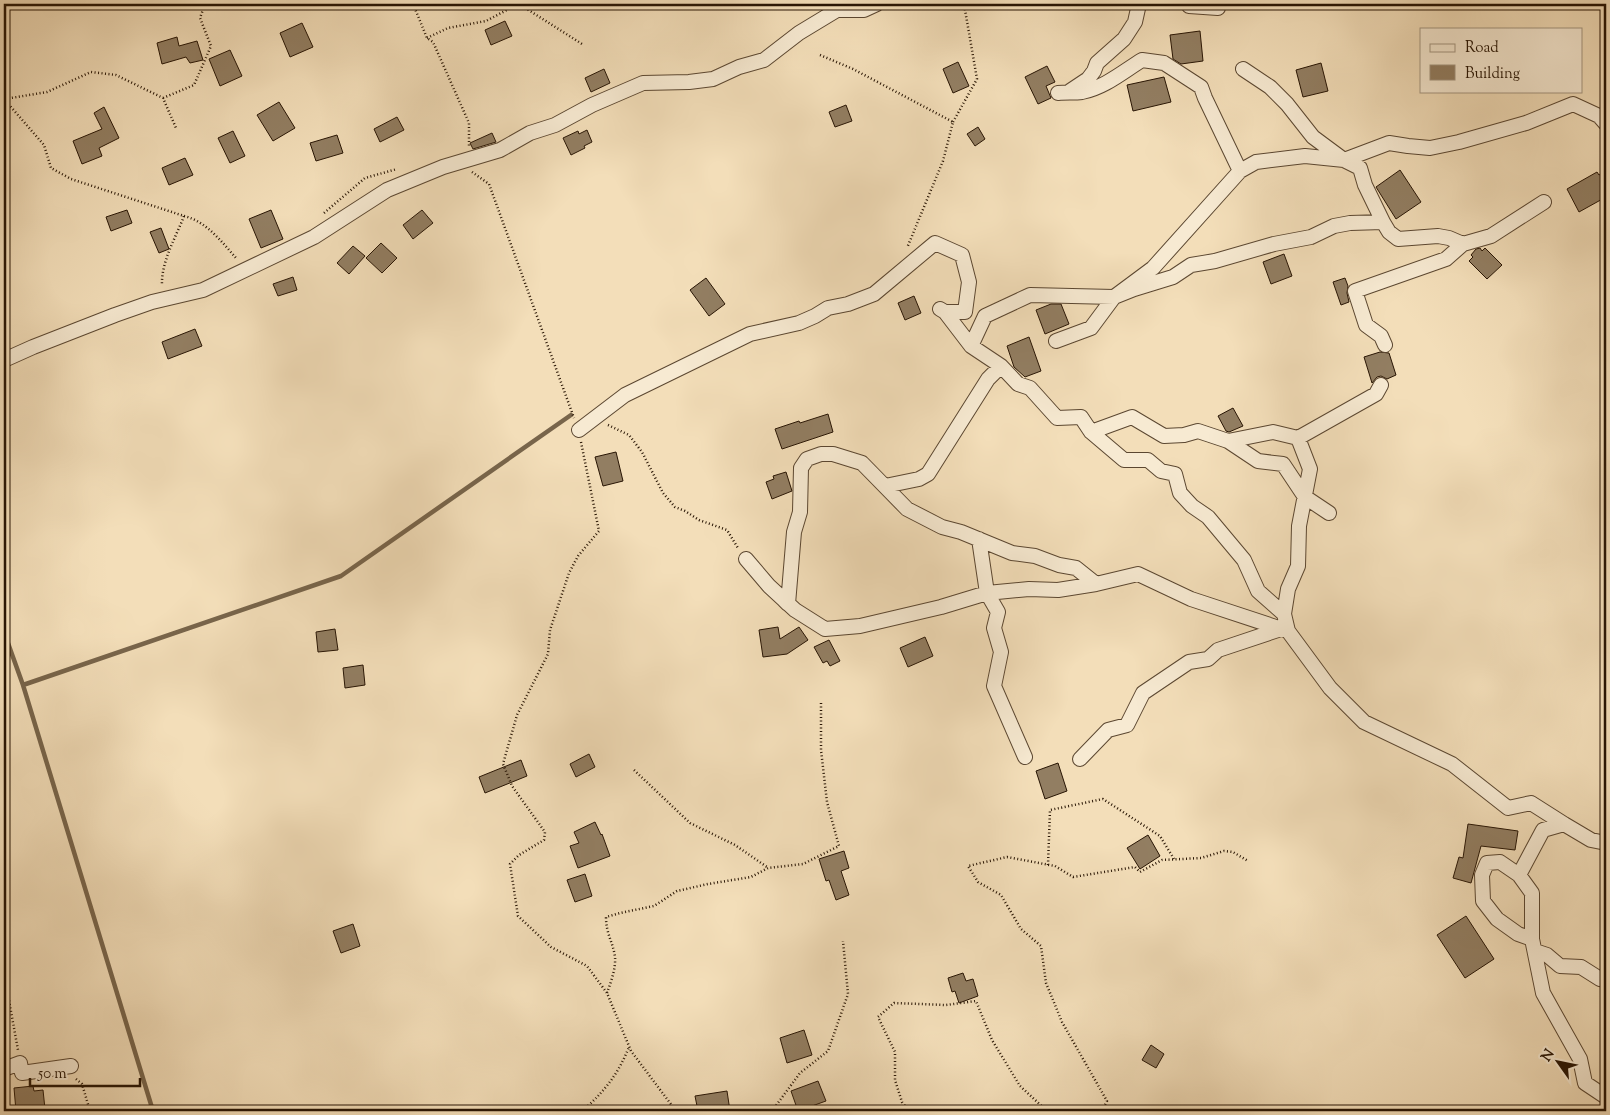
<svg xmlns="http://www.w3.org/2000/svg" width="1610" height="1115" font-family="'Sorts Mill Goudy',serif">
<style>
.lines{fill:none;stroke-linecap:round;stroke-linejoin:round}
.stream{stroke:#78654b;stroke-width:4.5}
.building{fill:#927e62;stroke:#281504}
.street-casing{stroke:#5b4731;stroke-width:16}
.path{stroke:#281504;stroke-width:2.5;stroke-dasharray:1 2.5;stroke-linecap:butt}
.street{stroke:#f7ead2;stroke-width:14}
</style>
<rect width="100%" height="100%" fill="#f3deb9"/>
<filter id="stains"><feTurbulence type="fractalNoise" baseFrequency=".004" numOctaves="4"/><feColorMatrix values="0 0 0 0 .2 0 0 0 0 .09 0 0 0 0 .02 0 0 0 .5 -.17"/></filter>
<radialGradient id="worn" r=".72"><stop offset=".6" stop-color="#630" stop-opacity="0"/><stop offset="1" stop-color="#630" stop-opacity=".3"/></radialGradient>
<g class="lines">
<path class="stream" d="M4 632 23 685 153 1111
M23 685 341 576 571 415"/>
</g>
<path class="building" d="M505 21 512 36 491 45 485 30Z
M302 23 313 47 290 57 280 33Z
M1200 31 1203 61 1181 64 1173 59 1170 35Z
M177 37 179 46 197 41 203 60 190 63 186 57 162 64 157 43Z
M230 50 242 76 220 86 209 59Z
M958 62 969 86 953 93 943 69Z
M1321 63 1328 91 1303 97 1296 70Z
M1047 66 1055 82 1046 86 1051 98 1038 104 1025 77Z
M604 69 610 83 591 92 585 78Z
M1164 77 1171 102 1133 111 1127 85Z
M279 102 295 128 273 141 257 115Z
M846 105 852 121 835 127 829 112Z
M104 107 119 138 99 148 102 156 82 164 73 141 102 129 94 113Z
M397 117 404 130 380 142 374 129Z
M978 127 985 139 975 146 967 134Z
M587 130 592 142 584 146 585 148 571 155 563 138 578 131 579 134Z
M233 131 245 156 230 163 218 138Z
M492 133 496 142 473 149 470 143Z
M337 135 343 153 316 161 310 143Z
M185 158 193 175 169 185 162 168Z
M1400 170 1421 202 1396 219 1376 187Z
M1606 171V197L1579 212 1567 189 1597 172 1599 175Z
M127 210 132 223 111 231 106 217Z
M271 210 283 239 261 248 249 219Z
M422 210 433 223 413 239 403 225Z
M161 228 169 249 159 253 150 232Z
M381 243 397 258 382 273 366 258Z
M353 246 365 256 349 274 337 263Z
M1480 248 1482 251 1485 248 1502 265 1487 279 1469 261 1473 257 1471 255 1476 249Z
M1284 254 1292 276 1271 284 1263 262Z
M293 277 297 290 278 296 273 284Z
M706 278 725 304 709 316 690 290Z
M1345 278 1348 286 1347 293 1349 302 1341 305 1333 282Z
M914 296 921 313 905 320 898 303Z
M1051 304H1061L1069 324 1045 334 1036 310Z
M195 329 202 346 168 359 162 342Z
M1029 337 1041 371 1025 377 1014 367 1007 346Z
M1380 352 1389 353 1396 375 1387 379 1381 376 1377 377 1372 383 1364 357Z
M1233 408 1243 426 1229 432 1226 431 1218 416Z
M828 414 833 432 782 449 775 429 799 421 800 423Z
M616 452 623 481 603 486 595 457Z
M786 472 792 491 772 499 766 482 774 479 773 476Z
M778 627 780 639 799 627 808 640 787 654 763 657 759 630Z
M335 629 338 650 318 652 316 632Z
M925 637 933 656 908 667 900 648Z
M829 640 840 661 830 666 827 661 823 663 814 647Z
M363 665 365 685 345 688 343 668Z
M589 754 595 767 576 777 570 764Z
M521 760 527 776 485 793 479 777Z
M1058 763 1067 791 1045 799 1036 771Z
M595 822 601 835 602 834 610 856 578 868 570 846 579 843 574 832Z
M1468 824 1518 831 1515 850 1481 846 1471 883 1453 878 1459 857 1463 858Z
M1148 835 1160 856 1140 869 1127 848Z
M844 851 849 868 841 871 849 895 836 900 829 880 826 881 819 859Z
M585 874 592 896 575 902 567 880Z
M1466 916 1494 959 1465 978 1437 935Z
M353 924 360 946 341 953 333 931Z
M963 973 966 981 973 979 978 996 959 1003 955 991 952 992 948 978Z
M804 1030 812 1055 787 1063 780 1038Z
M1151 1045 1164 1054 1156 1068 1142 1060Z
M818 1081 826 1101 798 1111 791 1091Z
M33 1086 34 1091 43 1090 45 1109 16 1111 14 1088Z
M727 1091 730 1111H698L695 1096Z"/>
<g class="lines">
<g class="street-casing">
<path id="street" d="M1189 4V6L1218 8
M1243 69 1270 87 1287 104 1313 137 1344 160 1360 168 1365 185 1383 222
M1070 91 1088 79 1094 71 1097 63 1124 39 1135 22 1139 4
M1058 93C1066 92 1074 93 1082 92 1104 88 1124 71 1142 60L1164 63 1201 87 1205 98 1240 171
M940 309 945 312 971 346 1001 366 1018 384 1030 388 1057 418 1081 417 1091 432 1124 460H1148L1161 471 1175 474 1180 493 1192 506 1208 517 1244 560 1258 591 1284 614 1288 631
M1056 341 1091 328 1114 297 1134 289 1173 277 1191 265 1215 261 1274 244 1311 237 1334 226 1350 223 1383 222 1389 232 1398 239 1438 236 1449 238 1463 244
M1385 345 1381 336 1366 325 1355 291 1446 259 1463 244 1491 236 1544 202
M971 346 985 316 1030 295 1114 297 1153 268 1240 171 1256 162 1305 156 1344 160 1389 143 1408 146 1430 148 1459 142 1526 123 1573 104 1599 116 1606 124
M4 360 33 347 115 315 152 302 203 290 314 237 387 190 443 167 500 150 530 133 555 125 592 105 643 83 689 82 713 79 739 67 764 60 799 33 837 10H864L877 4
M579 430 625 395 750 334 799 323 815 316 828 308 848 304 874 294 935 243 962 255 969 282 965 312H945
M1091 432 1132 417 1164 436 1184 435 1198 431 1228 441 1258 461 1283 464 1305 497 1329 513
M1228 441 1273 432 1298 438
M885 486 919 479 928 474 988 379 1001 366
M979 539 987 593 998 612 994 628 1001 652 994 686 1025 757
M746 559 769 586 795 610 825 629 860 626 941 607 987 593 1029 589 1058 590 1096 584 1138 574 1191 599 1288 631 1330 688 1364 722 1452 764 1508 808 1531 803 1564 824 1543 830 1519 875
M784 600 788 604 794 532 800 512 801 468 807 459 821 454H833L862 463 907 509 942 527 961 532 1012 553 1035 556 1059 565 1076 568 1096 584
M1284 614 1288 589 1298 566 1299 526 1310 469 1298 438 1376 394 1381 385
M1080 759 1108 730 1127 725 1143 693 1189 662 1208 659 1218 650 1281 629
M1564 824 1591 840 1606 843
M1532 939 1518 934 1497 919 1483 901 1482 875 1487 863 1500 862 1519 875 1532 893V939L1543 993 1580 1059 1585 1083 1606 1097
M1535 951 1547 955 1560 966 1581 967 1600 979 1606 980
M4 1069 20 1063 22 1073 71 1066"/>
</g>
<path class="path" d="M413 4 427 38 433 42 469 123V146
M519 4 582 44
M427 38 448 28 486 21 518 4
M820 55 853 69 953 122 943 161 907 248
M4 95V99L44 145 51 168 71 179 184 216C176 237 161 262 162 285
M163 98 194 85 211 46 200 18 205 4
M5 99 47 92 91 72 116 75 163 98 176 128
M953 122 977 79 964 4
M472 172 489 184 574 418
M324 213 365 178 397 169
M184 216C206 221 222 242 236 258
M608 425 629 435 642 452 663 493 675 507 685 511 699 520 727 530 738 548
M581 442 599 531 578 556 569 573 550 630 548 654 517 715 503 764 512 786 545 832 544 840 519 855 510 864 518 916 551 947 587 966 607 993 631 1051 676 1111
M634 770 690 823 735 845 767 867
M1048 865 1050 810 1103 799 1160 836 1174 859
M4 973 18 1050
M607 993C611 982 616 968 615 957 613 942 606 934 606 917L620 913 654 906 677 891 708 884 751 877 768 868 803 864 839 846 827 802 821 750V701
M76 1079 82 1084 90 1111
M588 1106C607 1088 619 1072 629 1047
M772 1111 800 1073 828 1051 848 994 843 941
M909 1111 902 1102 895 1080V1052L878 1017 894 1003 946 1005 976 1001 992 1040 1020 1086 1047 1111
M1102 1111 1107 1101 1062 1022 1046 983 1041 946 1021 929 1001 895 978 882 968 866 1007 857 1055 866 1073 877 1135 867 1140 872 1162 860 1201 858 1224 851 1233 852 1248 861"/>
<use href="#street" class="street"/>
</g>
<rect width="1610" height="1115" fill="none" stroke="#f3deb9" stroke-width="20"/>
<rect x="5" y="5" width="1600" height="1105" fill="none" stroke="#281504" stroke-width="2.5"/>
<rect x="10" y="10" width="1590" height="1095" fill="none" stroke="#281504"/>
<rect x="1420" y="28" width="162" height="65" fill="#f7ead2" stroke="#a49580"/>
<rect x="1430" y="44" width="25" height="8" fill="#f7ead2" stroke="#a49580"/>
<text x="1465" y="52" font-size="15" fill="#281504">Road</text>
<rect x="1430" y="65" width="25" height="15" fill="#927e62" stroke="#a49580"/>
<text x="1465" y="78" font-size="15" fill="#281504">Building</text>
<g transform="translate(1558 1062) rotate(303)" stroke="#f7ead2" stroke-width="4" paint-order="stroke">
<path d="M0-4L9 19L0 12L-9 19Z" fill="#281504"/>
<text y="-8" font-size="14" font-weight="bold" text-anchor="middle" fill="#281504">N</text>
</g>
<path d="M30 1078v8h110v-8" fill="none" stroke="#281504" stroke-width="2.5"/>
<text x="38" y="1078" font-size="15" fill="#281504" stroke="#f7ead2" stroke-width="4" paint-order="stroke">50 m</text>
<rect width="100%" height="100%" filter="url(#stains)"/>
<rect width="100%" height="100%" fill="url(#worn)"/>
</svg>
